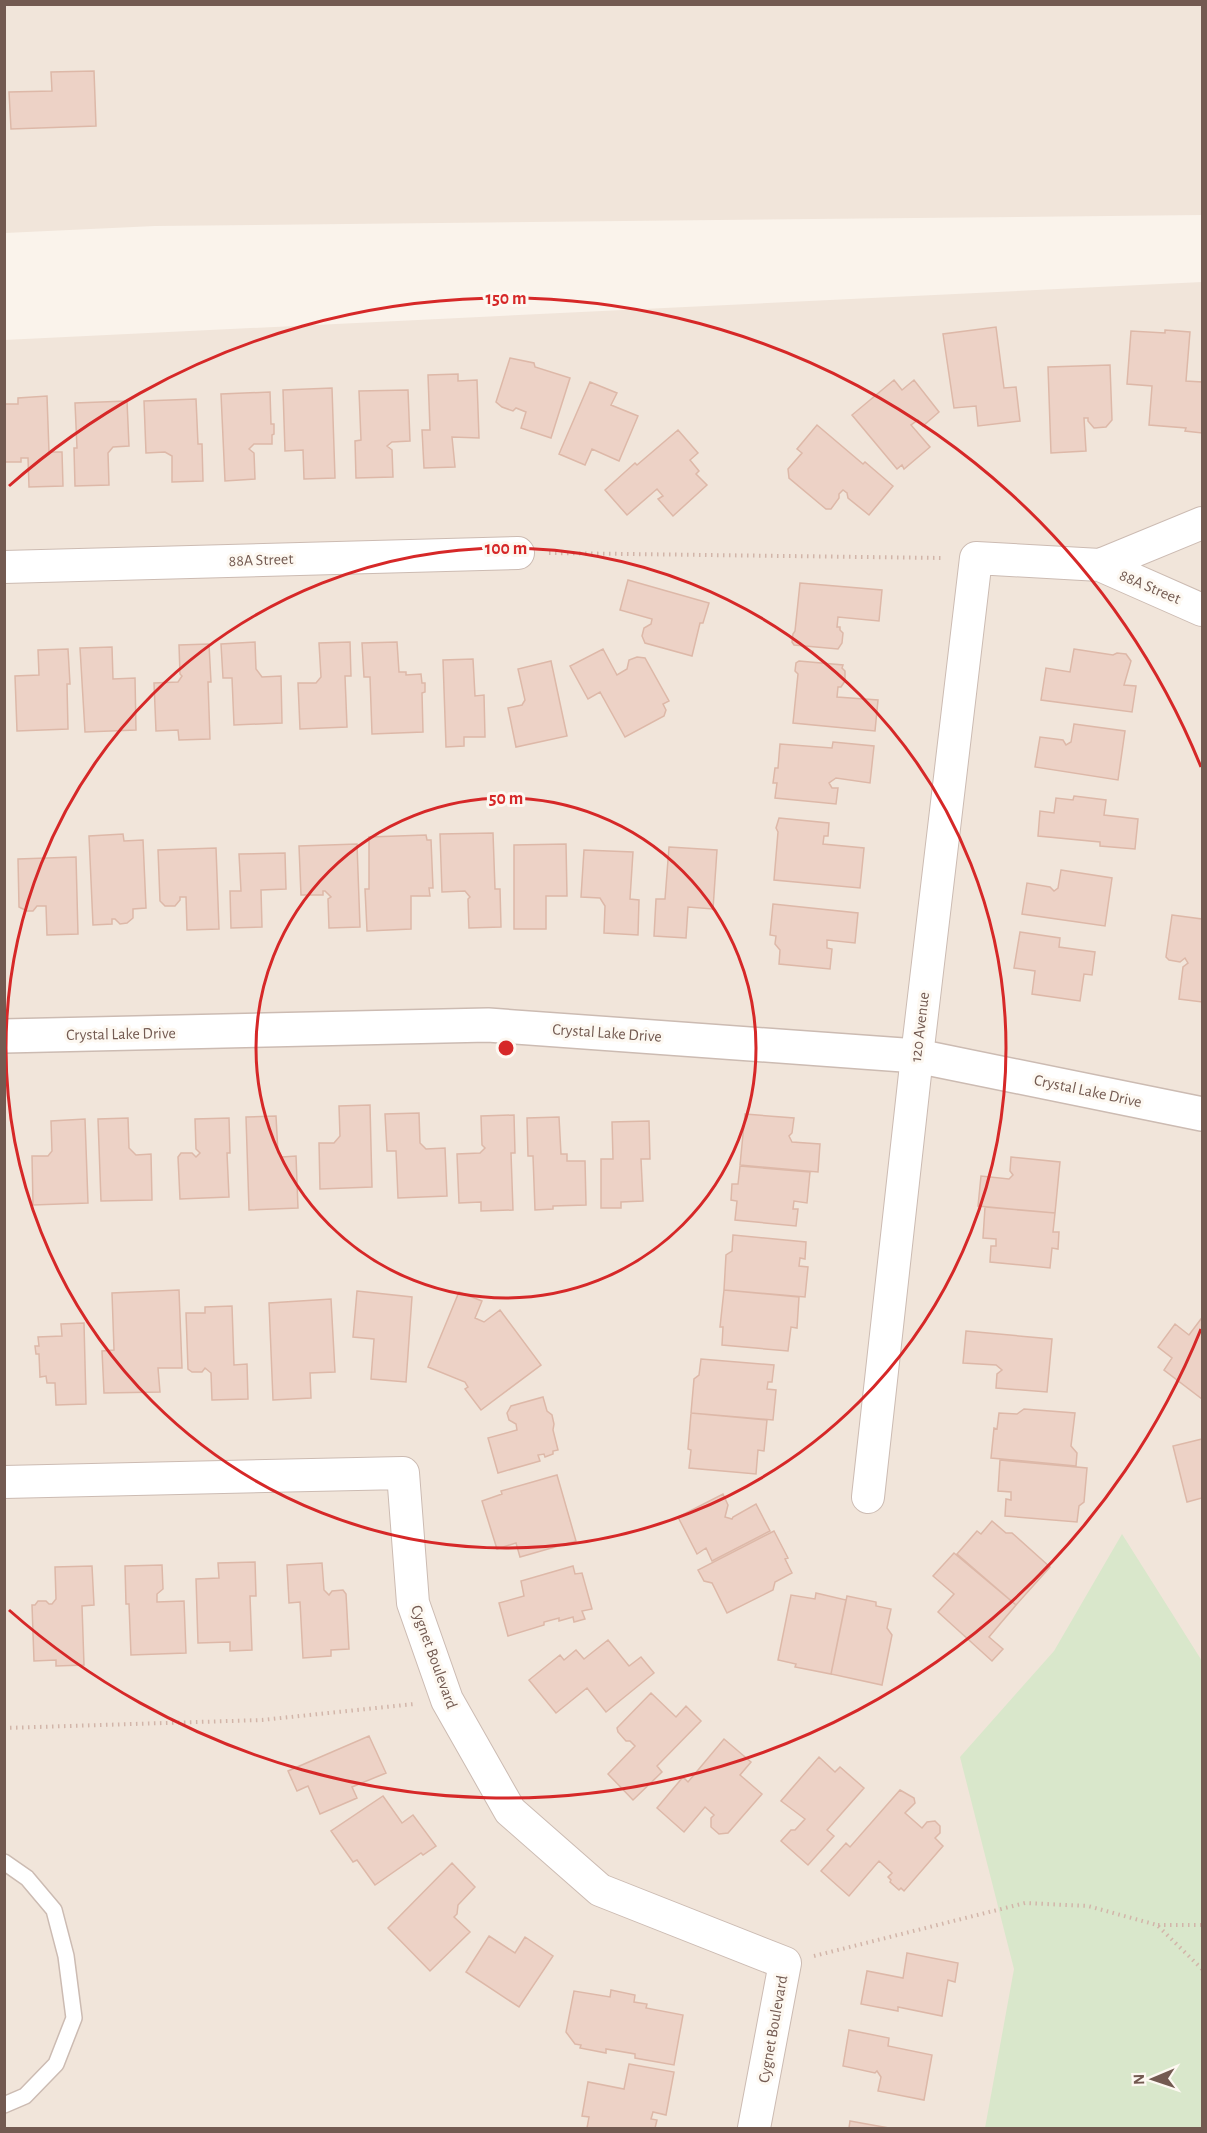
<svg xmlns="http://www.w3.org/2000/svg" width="1207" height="2133" font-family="'Alegreya Sans',sans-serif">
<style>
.residential{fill:#f1e5da}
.green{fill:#d9e7cb}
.building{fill:#edd2c6;stroke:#ddb8a8;stroke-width:1.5}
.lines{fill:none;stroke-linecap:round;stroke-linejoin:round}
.service-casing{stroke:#ccbbb2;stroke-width:18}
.minor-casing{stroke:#ccbbb2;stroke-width:34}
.tertiary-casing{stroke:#ccbbb2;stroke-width:36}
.path{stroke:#d2b5a9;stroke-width:4;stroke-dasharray:1.5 4.5;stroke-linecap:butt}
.service{stroke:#fff;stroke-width:15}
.minor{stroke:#fff;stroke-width:32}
.tertiary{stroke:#fff;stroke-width:33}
.ring{fill:none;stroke:#d62828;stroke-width:3}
.labels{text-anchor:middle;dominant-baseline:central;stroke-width:6;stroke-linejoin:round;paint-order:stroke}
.street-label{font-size:16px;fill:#735a51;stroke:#fdf8f1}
.centre{fill:#d62828;stroke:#fdf8f1;stroke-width:3}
.ring-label{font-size:18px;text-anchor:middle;font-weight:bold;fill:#d62828;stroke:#fdf8f1;stroke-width:6;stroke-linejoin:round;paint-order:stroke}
</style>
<rect width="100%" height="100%" fill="#faf3eb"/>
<path class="residential" d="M4 5H1202V215L155 226 5 233Z
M1202 282V2128H5L4 340Z"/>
<path class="green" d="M1122 1534 1202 1661V2128H985L1014 1969 960 1757 1054 1651Z"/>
<path class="building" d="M94 71 96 126 11 129 9 92 52 91 51 72Z
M996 327 1004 388 1016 387 1020 421 978 426 976 406 954 408 943 334Z
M1165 330 1190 332 1186 381 1202 382V433L1185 431 1186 428 1149 425 1152 386 1127 384 1131 331 1165 333Z
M510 358 534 363 535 367 570 378 551 438 521 428 526 412 516 408 513 411 502 407 496 402Z
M1110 365 1112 420 1106 427 1094 428 1088 421V418H1084L1086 451 1051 453 1048 367Z
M458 374V381L477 380 479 438 452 437 455 467 424 468 422 430H430L428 375Z
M894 380 902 390 914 380 939 412 923 426 918 420 911 425 930 447 904 469 902 465 897 469 852 415Z
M590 382 617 393 611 405 638 416 619 461 592 449 585 465 559 454Z
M332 388 335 478 304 479 303 450 285 451 283 390Z
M408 390 410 441 392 442 387 446 392 450 393 477 356 478 355 441 361 440 359 391Z
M270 392 271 424H274V434L272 435V444H254L249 449 254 453 255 479 225 481 221 394Z
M47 396 49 452H62L63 486 29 487 28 458H21V462H4V404H18V398Z
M196 399 198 444H202L203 481 172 482V456L165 452 146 453 144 401Z
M127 401 129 446 113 447 108 453 109 485 75 486 74 448H77L75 403Z
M817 425 863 464 865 462 893 486 869 515 848 498 847 493 843 490 839 494V498L831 509H826L789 478 788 469 802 453 797 449Z
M678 430 698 453 690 460 699 471 696 474 707 485 673 516 658 499 663 496 657 489 627 515 605 490 635 463 637 465Z
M628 580 709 603 703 623H700L692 656 645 643 642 636 644 628 651 624 652 619 620 610Z
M800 583 882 590 879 621 838 617 837 627H840V630L843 633 842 643 838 649 794 645 792 642 793 634 795 631Z
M255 642 256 669 262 677 281 676 282 723 234 725 232 678H223L221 644Z
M350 642 351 676H345L347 727 300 729 298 683H316L321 677 319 643Z
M397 642 399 672H406V675L421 674 422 683H425V692L422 693 423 732 372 734 370 677H364L362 643Z
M209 644 211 682H208L210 739 179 740 178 730 156 731 154 683 178 682 182 676 180 674 179 645Z
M112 647 113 679 135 678 136 730 85 732 80 648Z
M68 649 70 684H67L68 729 17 731 15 676 39 675 38 650Z
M603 649 617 675 627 669 629 660 637 657 645 658 669 701 663 704 666 710 664 716 625 737 600 692 588 699 570 666Z
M1074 649 1113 655 1117 653 1126 654 1131 661 1124 685 1136 686 1132 712 1041 700 1046 668 1070 672Z
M473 659 475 696 484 695 485 737H464V746L446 747 443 660Z
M551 661 567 736 516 747 508 708 522 705 525 700 518 669Z
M799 661 843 665 842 668 845 671V681L841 687H838L837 697 878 700 875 731 793 723 798 674 795 671 796 663Z
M1074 724 1125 731 1118 780 1035 767 1040 737 1063 740 1066 745 1071 742Z
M833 742 874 746 870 783 836 778 829 783 832 788H838L836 804 775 798 777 783H773L775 768H778L780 744 832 748Z
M1074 796 1106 800 1104 815 1138 819 1135 849 1100 846V842L1038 836 1040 811 1054 813 1056 798 1073 800Z
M779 818 829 823 828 836H824L823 844 864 848 860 888 774 880 778 832 776 828Z
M493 833 495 889H500L501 927 469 928 468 899 470 897 465 891 442 892 440 834Z
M123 834 124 841 143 840 146 908 133 909V918L127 923 120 924 115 919H112V924L93 925 89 836Z
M426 835 427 840H431L433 888H429L430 896H411V929L367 931 365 889H369V837Z
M357 844 360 927 329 928 328 899 331 897 325 891H323V895H301L299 846Z
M566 844 567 896H546V929H514V845Z
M669 847 717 850 713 909 688 907 686 938 654 936 656 899H665Z
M216 848 219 929 187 930 186 897H180V900L175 906H165L160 901 158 850Z
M584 850 633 852 630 899 639 900 638 935 604 933 605 906 600 898 581 897Z
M285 853 286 889 261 890 262 927 231 928 230 891H241L239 854Z
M76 857 78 934 47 935 46 906H37L33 911H27L19 907 18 859Z
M1061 870 1112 878 1105 926 1022 914 1027 883 1050 887 1054 891 1058 888Z
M773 904 858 913 855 943 827 940V948L832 949 830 969 779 964 780 950 775 944 776 936 770 935Z
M1172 915 1202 919V1002L1179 999 1183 967 1188 963 1185 958 1180 962 1169 960 1166 957Z
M1020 932 1060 938 1059 947 1095 952 1092 975 1084 974 1080 1001 1032 994 1035 971 1014 968Z
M370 1105 372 1187 320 1189 319 1143H334L340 1136 339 1106Z
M419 1113 420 1143 426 1149 445 1148 447 1196 398 1198 396 1151H387L385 1114Z
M745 1114 794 1118 792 1133 789 1136 792 1142 820 1144 818 1172 740 1165Z
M514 1115 515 1153H511L513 1210 481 1211V1202L459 1203 457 1154 480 1153 485 1148 482 1145 481 1116Z
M276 1116 278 1153 282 1157 296 1156 298 1208 249 1210 246 1117Z
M559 1117 561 1154H567V1161H585L586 1205 553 1206V1209L535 1210 533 1156H528L527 1118Z
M128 1118 129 1148 136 1155 151 1154 152 1200 101 1201 98 1119Z
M229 1118 230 1153H227L229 1197 180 1199 178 1157 181 1153H192L196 1157 200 1153 196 1149 195 1119Z
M85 1119 88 1203 33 1205 32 1156H48L52 1151 51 1121Z
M649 1121 650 1159H641L643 1201 621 1202V1208H601V1159H613L612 1122Z
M1011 1157 1060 1162 1055 1213 978 1206 981 1176 1009 1179 1013 1175 1010 1171Z
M740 1166 810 1172 807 1203 794 1201 793 1209H798L796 1226 735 1220 737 1201 731 1200 732 1184H738Z
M985 1207 1055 1213 1053 1232H1059L1058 1249 1052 1248 1050 1268 990 1262 991 1246H996V1239L983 1238Z
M733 1235 806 1242 805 1259 800 1258 799 1266 808 1267 805 1297 724 1290 726 1255 732 1251Z
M179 1290 182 1368H158L160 1392 104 1393 102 1351 114 1350 112 1293Z
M724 1290 799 1297 797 1328 791 1327 788 1351 722 1345 723 1327H720Z
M357 1291 412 1297 406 1382 371 1379 374 1339 353 1337Z
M459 1292 482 1301 475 1318 484 1322 500 1310 541 1365 481 1410 465 1389 468 1387 465 1382 428 1367Z
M331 1299 335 1372 310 1373 311 1398 273 1400 269 1303Z
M232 1306 234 1365 247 1364 248 1399 212 1400 211 1373 205 1368 202 1372H192L188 1369 186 1313H205V1307Z
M1201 1319 1202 1320V1399L1164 1370 1172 1358 1158 1347 1175 1324 1189 1335Z
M84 1323 86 1404 56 1405 55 1383H47L46 1376 40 1377 39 1354H36L35 1346H39L38 1337 62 1336 61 1324Z
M966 1331 1052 1339 1047 1392 996 1388 997 1374 1002 1370 996 1365 963 1363Z
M701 1359 774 1365 772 1382H768L767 1389 776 1390 773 1420 691 1413 694 1379 699 1375Z
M543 1397 547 1411 552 1415 554 1424 553 1430 558 1450 553 1451V1454L545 1457 544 1454 538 1455 540 1461 498 1473 488 1438 517 1430 516 1424 509 1420 507 1413 511 1406Z
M1024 1409 1075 1413 1071 1446 1077 1453 1076 1466 991 1458 994 1428 997 1429 999 1413 1017 1414Z
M691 1413 767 1420 764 1451 758 1450 756 1474 689 1468 691 1450 688 1449Z
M1202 1439V1498L1187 1502 1173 1446Z
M1000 1460 1087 1468 1084 1502 1079 1506 1077 1522 1005 1516 1006 1499 1011 1500V1492L998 1491Z
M557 1475 576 1541 520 1557 516 1543 497 1549 482 1501 502 1494 501 1491Z
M723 1494 728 1505 725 1517 732 1519 733 1517 756 1504 770 1531 712 1561 706 1548 697 1554 678 1517Z
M992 1521 1006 1533H1012L1050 1567 1016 1605 957 1554 977 1531 981 1534Z
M774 1531 788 1558 785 1559 792 1573 775 1582 773 1590 727 1613 712 1583 704 1581 698 1570Z
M954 1553 1016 1605 989 1637 1003 1649 992 1661 938 1612 954 1594 933 1576Z
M255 1562 256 1596H250L252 1650 230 1651V1642L198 1643 196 1579 219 1578 218 1563Z
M322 1563 324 1590 329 1595 332 1591 343 1590 346 1594 349 1649 331 1650V1656L303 1658 300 1602 289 1603 287 1565Z
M162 1565 163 1589 157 1594V1602L184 1601 186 1653 131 1655 129 1604H126L125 1566Z
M92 1566 94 1605 82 1606 84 1665 56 1666V1660L34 1661 32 1605H35L38 1601H46L49 1604H52L56 1599 55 1567Z
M573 1566 575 1574 582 1573 592 1609 582 1611 585 1619 574 1622 573 1617 559 1621V1618L544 1622V1625L508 1636 499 1603 524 1596 521 1581Z
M816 1593 846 1600 831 1674 795 1667 796 1664 778 1660 791 1595 815 1599Z
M847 1596 876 1602V1606L891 1609 887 1628 892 1635 882 1685 831 1674Z
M608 1640 629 1666 641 1657 654 1673 606 1712 587 1688 556 1713 529 1680 560 1655 564 1660 576 1650 584 1659Z
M651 1693 676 1717 686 1706 701 1721 657 1766 662 1772 633 1800 608 1774 635 1746 630 1741H626L618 1732 617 1728Z
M369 1736 386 1773 352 1787 357 1798 320 1814 308 1786 297 1791 288 1771Z
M724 1739 751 1762 740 1775 762 1794 728 1833 719 1834 711 1827V1818L714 1815 705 1807 684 1832 657 1808 683 1777 688 1782Z
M819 1757 835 1772 840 1767 864 1788 827 1830 834 1836 808 1865 781 1841 791 1830H795L805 1819 781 1801Z
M900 1790 914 1798 915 1803 905 1813 922 1828 927 1822 935 1821 940 1826V1833L935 1838 943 1846 904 1891 901 1888 899 1890 890 1882 891 1880 888 1877 892 1873 879 1861 849 1896 821 1871 846 1843 850 1847Z
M383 1796 402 1823 413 1815 436 1846 423 1855 421 1853 375 1885 357 1860 353 1862 331 1831Z
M452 1863 475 1887 458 1905 457 1914 454 1917 470 1932 430 1971 388 1928Z
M489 1936 515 1953 525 1937 553 1956 519 2007 466 1972Z
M907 1953 958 1963 955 1982 948 1980 942 2016 898 2007V2011L861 2004 867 1971 903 1978Z
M611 1990 635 1995 634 2002 647 2004 646 2008 683 2015 674 2065 635 2058V2054L606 2049V2053L580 2048 581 2045 575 2044 566 2032 574 1991 610 1997Z
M849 2030 889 2038 888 2046 932 2055 924 2100 878 2091 881 2077 877 2071 875 2073 843 2066Z
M629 2064 674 2072 666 2115 653 2112 651 2119 657 2120 655 2128H587L589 2117 582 2116 588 2082 624 2089Z
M850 2121 889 2128H849Z"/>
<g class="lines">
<g class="service-casing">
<path id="service" d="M4 1862 27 1878 54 1910 66 1956 74 2018 56 2064 25 2096 4 2105"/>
</g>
<g class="minor-casing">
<path id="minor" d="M1100 565 1202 523
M4 567 518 553
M4 1482 403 1473 413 1603 447 1700 510 1811 600 1890 785 1963 754 2128
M868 1497 917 1056 976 558 1100 565 1202 610"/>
</g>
<g class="tertiary-casing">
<path id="tertiary" d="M4 1036 488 1025 917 1056 1202 1114"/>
</g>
<path class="path" d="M549 553 943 558
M4 1728 262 1720 414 1704
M1158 1925H1202
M814 1956 1025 1903 1088 1906 1157 1925 1202 1969"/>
<use href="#service" class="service"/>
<use href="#minor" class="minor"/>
<use href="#tertiary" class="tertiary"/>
</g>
<g class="ring">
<circle cx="506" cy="1048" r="250"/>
<circle cx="506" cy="1048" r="500"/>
<path d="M1201 1329A750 750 0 0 1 9 1610M9 486A750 750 0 0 1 1201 767"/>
</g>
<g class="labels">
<g class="street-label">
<text transform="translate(261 560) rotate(-2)">88A Street</text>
<text transform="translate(1150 587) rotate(23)">88A Street</text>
<text transform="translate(920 1027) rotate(-83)">120 Avenue</text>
<text transform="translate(607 1033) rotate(4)">Crystal Lake Drive</text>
<text transform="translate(121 1034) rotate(-1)">Crystal Lake Drive</text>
<text transform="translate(1088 1091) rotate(12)">Crystal Lake Drive</text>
<text transform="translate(434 1657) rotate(70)">Cygnet Boulevard</text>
<text transform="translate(773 2029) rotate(-80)">Cygnet Boulevard</text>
</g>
</g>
<circle cx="506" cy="1048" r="9" class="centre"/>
<g class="ring-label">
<text x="506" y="304">150 m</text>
<text x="506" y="554">100 m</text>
<text x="506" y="804">50 m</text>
</g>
<rect width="1207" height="2133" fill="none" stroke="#735a51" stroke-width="12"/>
<g transform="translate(1153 2079) rotate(268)" stroke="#fdf8f1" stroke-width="4.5" paint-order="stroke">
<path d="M0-4.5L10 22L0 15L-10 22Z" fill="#735a51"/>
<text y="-9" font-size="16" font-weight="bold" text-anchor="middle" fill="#735a51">N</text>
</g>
</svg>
